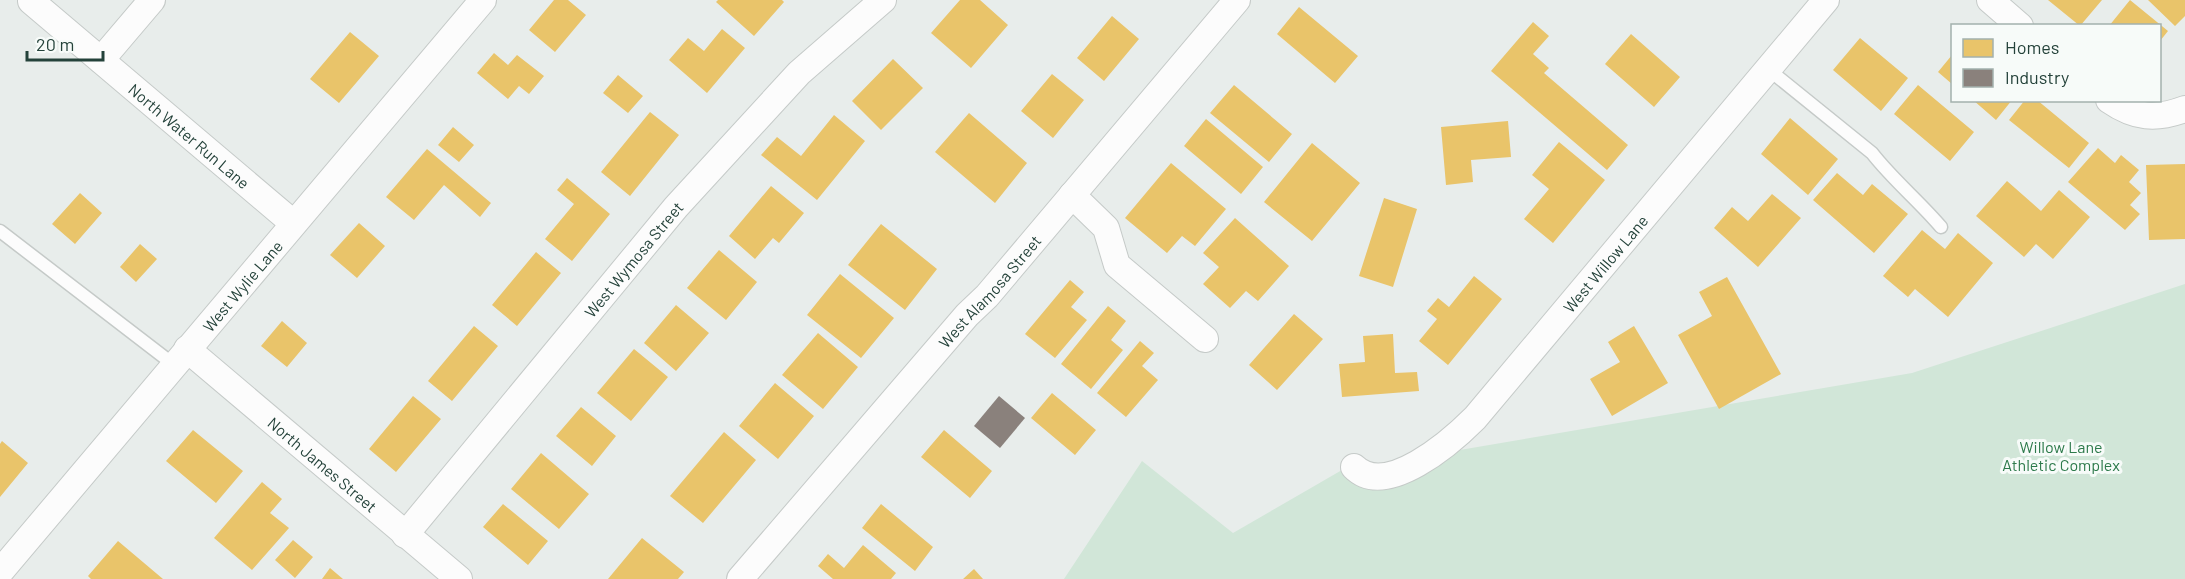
<svg xmlns="http://www.w3.org/2000/svg" width="2185" height="579" font-family="Barlow,sans-serif">
<style>
.green{fill:#d1e6d8}
.homes{fill:#e9c46a}
.industry{fill:#8a817c}
.lines{fill:none;stroke-linecap:round;stroke-linejoin:round}
.service-casing{stroke:#c5cac8;stroke-width:15}
.minor-casing{stroke:#c5cac8;stroke-width:28}
.service{stroke:#fcfcfc;stroke-width:12}
.minor{stroke:#fcfcfc;stroke-width:26}
.labels{text-anchor:middle;dominant-baseline:central;stroke-width:6;stroke-linejoin:round;paint-order:stroke}
.street-label{font-size:16px;fill:#24423a;stroke:#f7fbf9}
.park-label{font-size:16px;fill:#2d7a4b;stroke:#f7fbf9}
</style>
<rect width="100%" height="100%" fill="#e8edeb"/>
<path class="green" d="M2185 284V579H1064L1142 461 1233 533 1342 470 1912 373Z"/>
<path class="homes" d="M554 0H568L586 15 555 52 529 30Z
M718 0H782L784 2 754 36 716 2Z
M960 0H980L1008 25 971 68 931 33Z
M2048 0H2102L2080 26Z
M2130 0 2168 31 2160 41V26H2109Z
M2148 0H2185V16L2175 26Z
M1299 7 1358 56 1335 83 1277 34Z
M1112 16 1139 39 1104 81 1077 58Z
M1533 22 1549 36 1533 54 1549 68 1544 73 1628 145 1607 170 1491 71Z
M722 29 745 48 707 93 669 60 688 38 704 51Z
M350 32 379 56 339 103 310 79Z
M1631 34 1680 77 1654 107 1605 64Z
M1860 38 1908 78 1881 111 1833 70Z
M494 53 508 65 517 55 544 76 529 94 519 86 508 99 477 73Z
M1952 55V84L1938 72Z
M893 59 923 88 881 130 852 101Z
M1052 74 1084 100 1053 138 1021 111Z
M618 75 643 96 628 113 603 93Z
M1234 85 1292 134 1269 162 1210 113Z
M1918 85 1974 132 1950 161 1894 114Z
M1973 100H2012L1996 120Z
M2025 100H2037L2089 143 2069 168 2009 120Z
M650 112 679 135 630 196 601 172Z
M969 113 1027 163 995 203 935 152Z
M834 115 865 141 817 200 761 155 777 137 801 156Z
M1790 118 1838 159 1808 195 1761 154Z
M1206 119 1263 167 1241 194 1184 146Z
M1508 121 1511 157 1471 160 1473 182 1446 185 1441 127Z
M453 127 474 145 459 162 438 145Z
M1559 142 1605 180 1553 243 1524 219 1549 189 1532 175Z
M1312 143 1360 183 1312 241 1264 202Z
M2098 148 2115 163 2121 155 2139 170 2129 182 2141 193 2130 205 2140 214 2125 230 2068 182Z
M427 149 491 203 480 217 444 185 414 220 386 197Z
M1171 163 1226 209 1195 246 1182 236 1167 253 1125 218Z
M2185 164V239L2149 240 2146 165Z
M1837 173 1863 195 1872 184 1908 214 1874 253 1813 200Z
M567 178 610 214 572 261 545 239 574 204 557 190Z
M2007 181 2041 211 2059 190 2090 217 2053 259 2036 244 2024 257 1976 216Z
M771 186 804 213 779 243 773 238 755 259 729 236Z
M80 193 102 213 75 244 52 224Z
M1772 194 1801 218 1758 267 1714 228 1732 207 1748 221Z
M1384 198 1417 209 1393 287 1359 276Z
M1235 218 1289 266 1258 301 1246 291 1230 308 1203 284 1219 267 1203 253Z
M359 223 385 246 357 278 330 255Z
M881 224 937 269 905 310 848 265Z
M1922 230 1945 249 1958 233 1993 263 1948 317 1915 289 1908 297 1883 276Z
M140 244 157 259 136 282 120 267Z
M719 250 757 282 726 320 687 288Z
M536 252 561 273 517 326 492 305Z
M840 274 894 318 861 358 807 315Z
M1474 276 1502 299 1448 365 1419 341 1437 319 1427 311 1438 298 1449 307Z
M1727 277 1781 374 1719 409 1678 335 1712 316 1699 292Z
M1070 280 1084 292 1071 307 1087 320 1055 358 1025 334Z
M676 305 709 333 676 371 644 343Z
M1108 306 1126 321 1111 340 1123 350 1091 389 1061 364Z
M1294 314 1323 339 1277 390 1249 365Z
M282 321 307 343 287 367 261 346Z
M474 326 498 346 452 401 428 381Z
M1634 326 1668 383 1612 416 1590 379 1620 362 1608 342Z
M818 333 858 367 823 409 782 375Z
M1393 334 1395 373 1417 372 1419 391 1342 397 1339 364 1365 362 1363 336Z
M1140 341 1154 353 1142 366 1158 380 1126 417 1097 393Z
M634 349 668 377 631 421 597 393Z
M775 383 814 416 778 459 739 426Z
M1052 393 1096 430 1075 455 1031 418Z
M413 396 441 419 396 472 369 449Z
M581 407 616 436 592 466 556 436Z
M193 430 243 471 216 503 166 461Z
M944 430 992 471 970 498 921 457Z
M724 432 756 460 703 523 670 496Z
M2 441 28 463 0 497V444Z
M541 453 589 494 559 529 511 489Z
M262 482 282 499 270 513 289 528 252 570 214 538Z
M503 504 548 541 528 565 483 527Z
M881 504 933 547 915 571 862 528Z
M642 538 684 572 678 579H608Z
M293 540 313 557 295 578 275 560Z
M118 541 163 579H91L88 576Z
M863 545 896 573 891 579H833L818 566 828 554 844 568Z
M330 568 343 579H322Z
M974 569 983 579H963Z"/>
<path class="industry" d="M999 396 1025 418 1000 448 974 426Z"/>
<g class="lines">
<g class="service-casing">
<path id="service" d="M1768 69 1872 153C1893 180 1919 201 1941 227
M0 231 173 364"/>
</g>
<g class="minor-casing">
<g id="minor">
<path d="M1990 0 2020 26"/>
<path id="s1" d="M31 1 293 223"/>
<path d="M101 60 152 0"/>
<path d="M2109 100C2135 118 2156 120 2185 109"/>
<path d="M1072 195 1106 228 1117 265 1205 339"/>
<path id="s2" d="M187 349 459 579"/>
<path id="s3" d="M1354 467C1386 499 1451 442 1475 418L1826 0"/>
<path id="s4" d="M405 535 676 207 799 73 883 0"/>
<path id="s5" d="M0 572 483 0"/>
<path id="s6" d="M740 579 967 315 987 296 1237 0"/>
</g>
</g>
<use href="#service" class="service"/>
<use href="#minor" class="minor"/>
</g>
<g class="labels">
<g class="street-label">
<text stroke="none"><textPath href="#s1" startOffset="208">North Water Run Lane</textPath></text>
<text stroke="none"><textPath href="#s4" startOffset="358">West Wymosa Street</textPath></text>
<text stroke="none"><textPath href="#s3" startOffset="344">West Willow Lane</textPath></text>
<text stroke="none"><textPath href="#s5" startOffset="375">West Wylie Lane</textPath></text>
<text stroke="none"><textPath href="#s6" startOffset="381">West Alamosa Street</textPath></text>
<text stroke="none"><textPath href="#s2" startOffset="178">North James Street</textPath></text>
</g>
<g class="park-label">
<text x="2061" y="446">Willow Lane<tspan x="2061" dy="18">Athletic Complex</tspan></text>
</g>
</g>
<rect x="1951" y="24" width="210" height="78" fill="#f7fbf9" stroke="#a3b1ad" stroke-width="1.5"/>
<rect x="1963" y="39" width="30" height="18" fill="#e9c46a" stroke="#a3b1ad" stroke-width="1.5"/>
<text x="2005" y="54" font-size="18" fill="#24423a">Homes</text>
<rect x="1963" y="69" width="30" height="18" fill="#8a817c" stroke="#a3b1ad" stroke-width="1.5"/>
<text x="2005" y="84" font-size="18" fill="#24423a">Industry</text>
<path d="M27 51v9h76v-9" fill="none" stroke="#24423a" stroke-width="3"/>
<text x="36" y="51" font-size="18" fill="#24423a" stroke="#f7fbf9" stroke-width="4.5" paint-order="stroke">20 m</text>
</svg>
